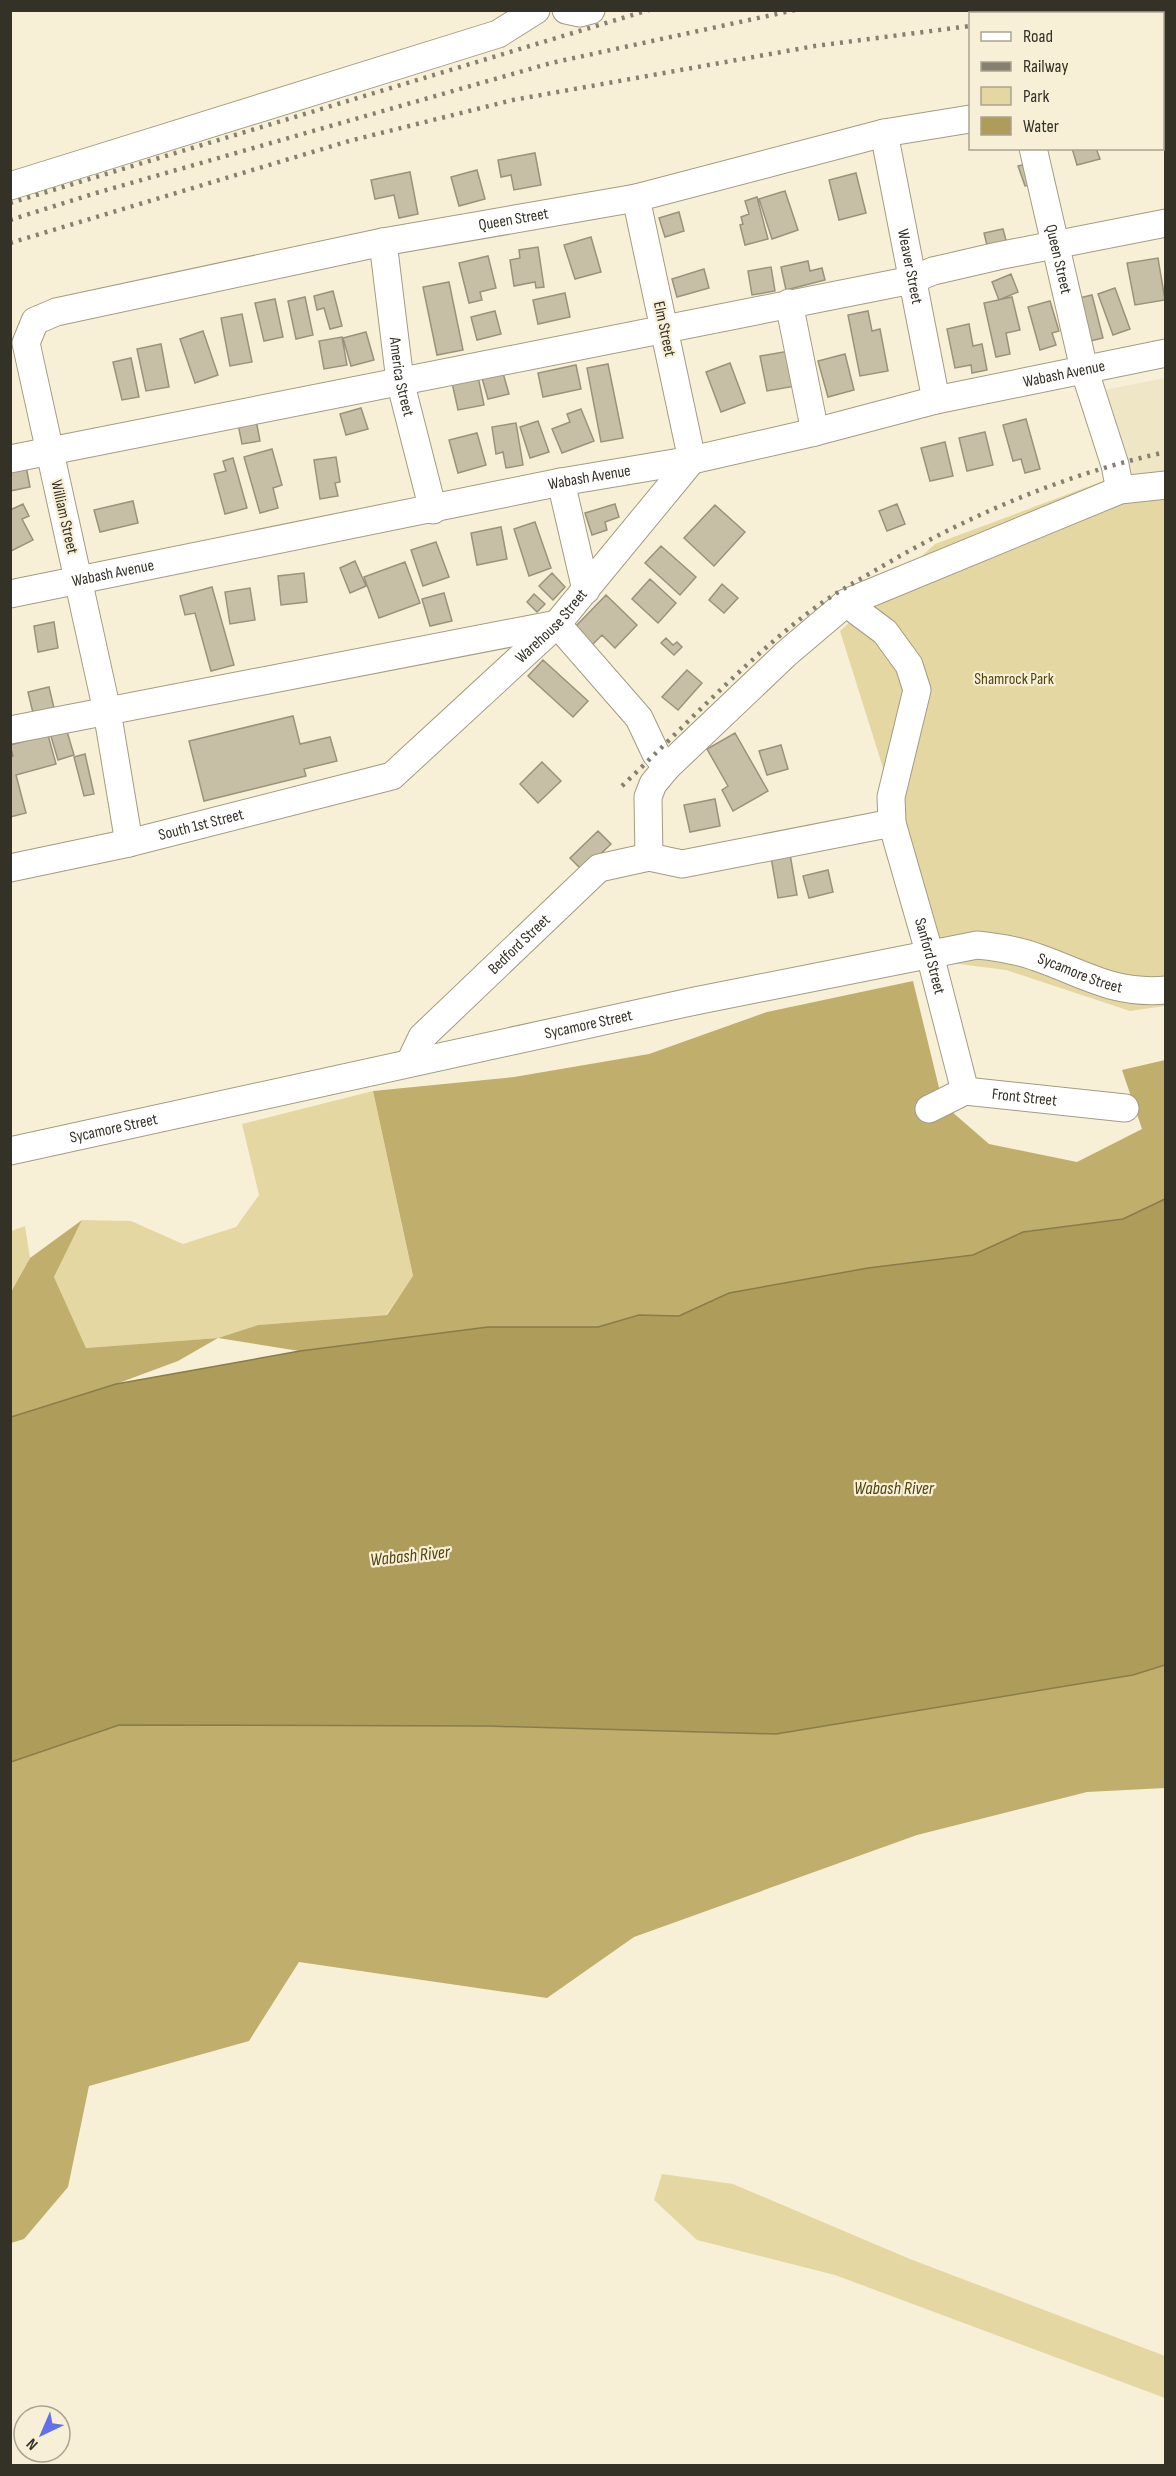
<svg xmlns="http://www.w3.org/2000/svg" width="1176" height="2476" font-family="'Sofia Sans Condensed',sans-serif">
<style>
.built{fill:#efe6c5}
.green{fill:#e5d7a2}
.forest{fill:#c0ae6c}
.water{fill:#ae9c5a;stroke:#897c4b;stroke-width:1.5}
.building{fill:#c6bfa6;stroke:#99937b;stroke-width:1.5}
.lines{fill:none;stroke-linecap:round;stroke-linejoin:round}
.minor-casing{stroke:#a39c84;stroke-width:29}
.minor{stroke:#fff;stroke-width:27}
.rail{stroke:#858070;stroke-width:4.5;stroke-dasharray:3 6;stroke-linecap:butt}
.labels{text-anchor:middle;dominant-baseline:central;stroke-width:4.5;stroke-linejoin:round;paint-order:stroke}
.street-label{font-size:16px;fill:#343127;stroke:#f7f0d7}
.park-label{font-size:16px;fill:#50430e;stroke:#f7f0d7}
.water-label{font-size:18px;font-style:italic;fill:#51430f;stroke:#f7f0d7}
</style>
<rect width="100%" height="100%" fill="#f7f0d7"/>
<path class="built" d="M1165 378V471L1105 479 1084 394Z"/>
<path class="green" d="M1165 474V1006L1130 1011 1006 970 944 962 840 631 935 544 1103 481Z
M373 1091 413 1277 386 1315 259 1325 218 1338 86 1348 54 1277 82 1220 131 1221 183 1244 236 1227 259 1195 242 1124Z
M25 1226 30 1258 11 1292V1231Z
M662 2174 733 2184 910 2259 1165 2356V2398L835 2275 697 2240 654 2200Z"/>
<path class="forest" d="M913 981 943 1104 989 1144 1077 1162 1142 1129 1122 1070 1165 1060V1201L1123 1219 1027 1231 973 1255 729 1293 679 1316 638 1315 598 1327H488L299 1351 218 1338 178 1361 116 1384 11 1417V1292L30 1258 82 1220 54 1277 86 1348 218 1338 258 1325 387 1315 413 1276 373 1091 514 1077 649 1054 767 1012Z
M1165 1665V1788L1087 1792 917 1835 634 1937 547 1998 299 1962 249 2041 89 2086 68 2187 24 2239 11 2243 10 1762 119 1725 487 1726 776 1734 1133 1675Z"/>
<path class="water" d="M1165 1199V1665L1133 1675 776 1734 487 1726 119 1725 11 1762V1417L116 1384 300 1351 488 1327H598L639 1315 679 1316 729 1293 868 1268 973 1255 1023 1232 1123 1219Z"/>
<path class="building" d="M1072 148H1096L1100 159 1077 165Z
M535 153 541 185 514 190 511 175 501 177 498 160Z
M1034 162 1039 183 1025 186 1018 166Z
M477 170 485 199 459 206 451 177Z
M410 172 418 214 399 218 394 195 375 199 371 180Z
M856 173 866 213 839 220 829 180Z
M785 191 798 230 772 239 759 199Z
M757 197 768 239 745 245 740 225 743 224 741 217 749 214 745 201Z
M679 212 684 231 665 237 659 218Z
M1003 229 1008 248 989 253 984 233Z
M591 237 601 272 575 279 564 245Z
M538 247 544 287 536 288 535 282 514 286 510 260 520 258 519 250Z
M488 256 496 288 480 292 482 300 469 303 459 263Z
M1158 258 1165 300 1135 305 1127 263Z
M808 261 810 271 822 268 825 280 786 290 781 267Z
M771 267 775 291 752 295 748 271Z
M704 269 709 288 677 297 672 279Z
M1011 274 1018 292 999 300 992 282Z
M449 282 463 350 437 355 423 287Z
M1115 288 1130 329 1113 335 1098 294Z
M333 291 342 326 330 329 324 308 317 310 314 296Z
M565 293 570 317 538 324 533 300Z
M1092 295 1103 338 1086 342 1075 299Z
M305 297 313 335 296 339 288 301Z
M1012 297 1020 330 1006 333 1010 354 996 357 984 303Z
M275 299 283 337 264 341 255 303Z
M1050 301 1059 331 1052 333 1056 345 1040 350 1028 307Z
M495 311 501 334 477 340 471 317Z
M868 311 872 331 880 329 888 371 860 376 848 315Z
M242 314 252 362 230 366 221 318Z
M969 324 973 346 982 344 987 370 972 373 971 365 955 368 947 329Z
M203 331 218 375 195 383 180 339Z
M366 332 374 360 351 366 343 338Z
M342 337 347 365 324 369 319 341Z
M161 344 169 387 146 391 137 349Z
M789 351 796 386 767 391 760 356Z
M845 354 854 390 828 397 818 361Z
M131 358 139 397 122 400 113 362Z
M730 363 745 403 721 412 706 372Z
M608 364 623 438 601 442 587 368Z
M576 365 581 389 543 397 538 373Z
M477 372 484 405 458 410 451 378Z
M503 373 509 394 488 399 482 378Z
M361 408 368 429 346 435 340 414Z
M581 409 594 441 562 453 552 429 570 422 567 414Z
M1026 419 1040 469 1025 473 1021 459 1013 461 1003 425Z
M256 420 260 441 242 444 238 424Z
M538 421 549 452 530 458 520 427Z
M516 423 523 465 506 468 503 452 496 454 492 427Z
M985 432 993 465 967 471 959 438Z
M477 433 486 465 458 473 449 440Z
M945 442 953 476 930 481 921 448Z
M272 449 282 485 273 488 278 508 260 513 244 457Z
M336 457 340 482 335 483 338 496 320 499 314 460Z
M233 458 247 508 225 514 214 474 226 471 223 461Z
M25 461 30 487 10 491V463Z
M133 501 138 523 100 532 94 510Z
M23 504 29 516 22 519 33 540 11 551 10 510Z
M615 504 619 517 605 522 607 530 592 535 585 513Z
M897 504 905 524 887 531 879 511Z
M715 505 745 532 714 566 684 538Z
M535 522 551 568 529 576 514 529Z
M501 527 507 559 477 565 471 533Z
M436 542 449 577 423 586 411 550Z
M661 546 696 577 680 595 645 563Z
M355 561 366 586 350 593 340 568Z
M405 562 420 603 379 618 364 577Z
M304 573 307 602 281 605 278 576Z
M552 573 565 587 553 600 539 586Z
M650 579 676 603 658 623 632 599Z
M722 584 738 598 724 613 709 600Z
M212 587 234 665 211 671 195 613 185 615 180 596Z
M250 588 255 620 230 624 225 592Z
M444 593 452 621 430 626 422 599Z
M534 594 545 604 537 612 527 602Z
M606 595 637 625 615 648 602 635 591 646 573 629Z
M54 622 58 648 38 652 34 626Z
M666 638 673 645 677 642 682 647 674 655 661 643Z
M543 660 588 701 573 717 528 676Z
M687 670 702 683 678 710 662 697Z
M49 687 54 708 33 713 28 692Z
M293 716 300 744 330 737 337 761 304 769 306 776 204 801 189 741Z
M66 728 74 755 58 760 50 733Z
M735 733 768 791 733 811 722 790 728 786 707 749Z
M48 735 56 764 16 775 26 813 10 817V757L13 756 10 745Z
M781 745 788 769 767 775 759 751Z
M85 754 94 794 84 796 74 757Z
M542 762 561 781 538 803 520 784Z
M715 799 720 826 690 832 684 805Z
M598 831 611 844 583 871 570 858Z
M790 854 797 895 778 898 771 857Z
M828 870 833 892 809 898 803 876Z"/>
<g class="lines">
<g class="minor-casing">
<g id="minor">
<path d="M566 10 580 13 591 10"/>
<path d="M1162 88H1166"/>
<path id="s1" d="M884 133 936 400"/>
<path id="s2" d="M1033 148 1084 369 1115 465 1120 490"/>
<path d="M10 186 498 34 536 10"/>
<path id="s3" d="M383 242 400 381 433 510"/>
<path d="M789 303 815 432"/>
<path d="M10 459 912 280 933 271 998 256 1166 223"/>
<path d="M561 482 586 590"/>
<path id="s4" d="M10 594 561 482 692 460 815 432 936 400 1166 353"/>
<path d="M846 603 1120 490 1166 485"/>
<path d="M10 730 557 624 639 718 656 754 667 767 653 784 648 797 649 857"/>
<path id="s5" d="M667 767 787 653 846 603 885 632 909 665 917 690 891 797 892 823 930 955 965 1091"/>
<path id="s6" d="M129 843 107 711 26 343 35 321 56 312 383 242 636 198 884 133 970 119"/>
<path id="s7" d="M10 868 129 843 392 776 557 624 692 460 636 198"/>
<path id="s8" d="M410 1062 422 1037 599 868 649 857 682 864 892 823"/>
<path id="s9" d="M929 1109 965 1091 1125 1108"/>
<path id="s10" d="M10 1151 695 1001 977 945C997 947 1017 950 1036 957 1083 973 1113 995 1166 990"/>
</g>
</g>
<use href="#minor" class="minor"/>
<path class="rail" d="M1072 14 1112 10
M10 203 649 10
M10 220 96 193 551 63 795 10
M10 243 349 141 513 100 815 46 970 26
M622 786C682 729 739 667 804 616 828 597 855 582 881 567 969 515 1065 474 1166 452"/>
</g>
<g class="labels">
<g class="street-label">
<text stroke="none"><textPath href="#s6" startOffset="1024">Queen Street</textPath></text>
<text stroke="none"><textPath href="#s2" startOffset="114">Queen Street</textPath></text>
<text stroke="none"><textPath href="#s1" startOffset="136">Weaver Street</textPath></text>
<text transform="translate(664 329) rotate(78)">Elm Street</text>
<text stroke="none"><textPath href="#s4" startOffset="1077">Wabash Avenue</textPath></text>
<text stroke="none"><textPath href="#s3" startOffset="136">America Street</textPath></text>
<text stroke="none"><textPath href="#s4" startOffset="591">Wabash Avenue</textPath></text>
<text transform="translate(64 517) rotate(77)">William Street</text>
<text stroke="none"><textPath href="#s4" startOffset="105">Wabash Avenue</textPath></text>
<text stroke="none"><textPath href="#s7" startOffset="612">Warehouse Street</textPath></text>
<text stroke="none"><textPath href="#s7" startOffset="196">South 1st Street</textPath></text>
<text stroke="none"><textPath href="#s8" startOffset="162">Bedford Street</textPath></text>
<text stroke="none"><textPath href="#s5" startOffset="633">Sanford Street</textPath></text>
<text stroke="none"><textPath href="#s10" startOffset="1096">Sycamore Street</textPath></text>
<text stroke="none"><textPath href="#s10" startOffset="592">Sycamore Street</textPath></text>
<text stroke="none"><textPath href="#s9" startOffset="100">Front Street</textPath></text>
<text stroke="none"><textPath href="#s10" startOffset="106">Sycamore Street</textPath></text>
</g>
<g class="park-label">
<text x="1014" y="679">Shamrock Park</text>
</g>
<g class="water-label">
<text x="894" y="1488">Wabash River</text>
<text transform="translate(410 1556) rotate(-6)">Wabash River</text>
</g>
</g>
<rect width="1176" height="2476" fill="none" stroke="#343127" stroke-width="24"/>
<rect x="969" y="12" width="195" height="138" fill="#f7f0d7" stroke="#a9a491" stroke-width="1.5"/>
<rect x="981" y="32" width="30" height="9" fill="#ffffff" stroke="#a9a491" stroke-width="1.5"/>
<text x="1023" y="42" font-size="18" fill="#343127">Road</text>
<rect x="981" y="62" width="30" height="9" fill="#858070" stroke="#a9a491" stroke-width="1.5"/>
<text x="1023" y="72" font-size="18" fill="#343127">Railway</text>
<rect x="981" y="87" width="30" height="18" fill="#e5d7a2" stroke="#a9a491" stroke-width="1.5"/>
<text x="1023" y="102" font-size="18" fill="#343127">Park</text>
<rect x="981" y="117" width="30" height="18" fill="#ae9c5a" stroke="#a9a491" stroke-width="1.5"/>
<text x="1023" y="132" font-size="18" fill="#343127">Water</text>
<g transform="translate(42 2434) rotate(224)"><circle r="28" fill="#f7f0d7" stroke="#a9a491" stroke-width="1.5"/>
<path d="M0-4.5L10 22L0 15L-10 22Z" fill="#6271e9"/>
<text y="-9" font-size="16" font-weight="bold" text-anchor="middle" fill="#343127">N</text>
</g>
</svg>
